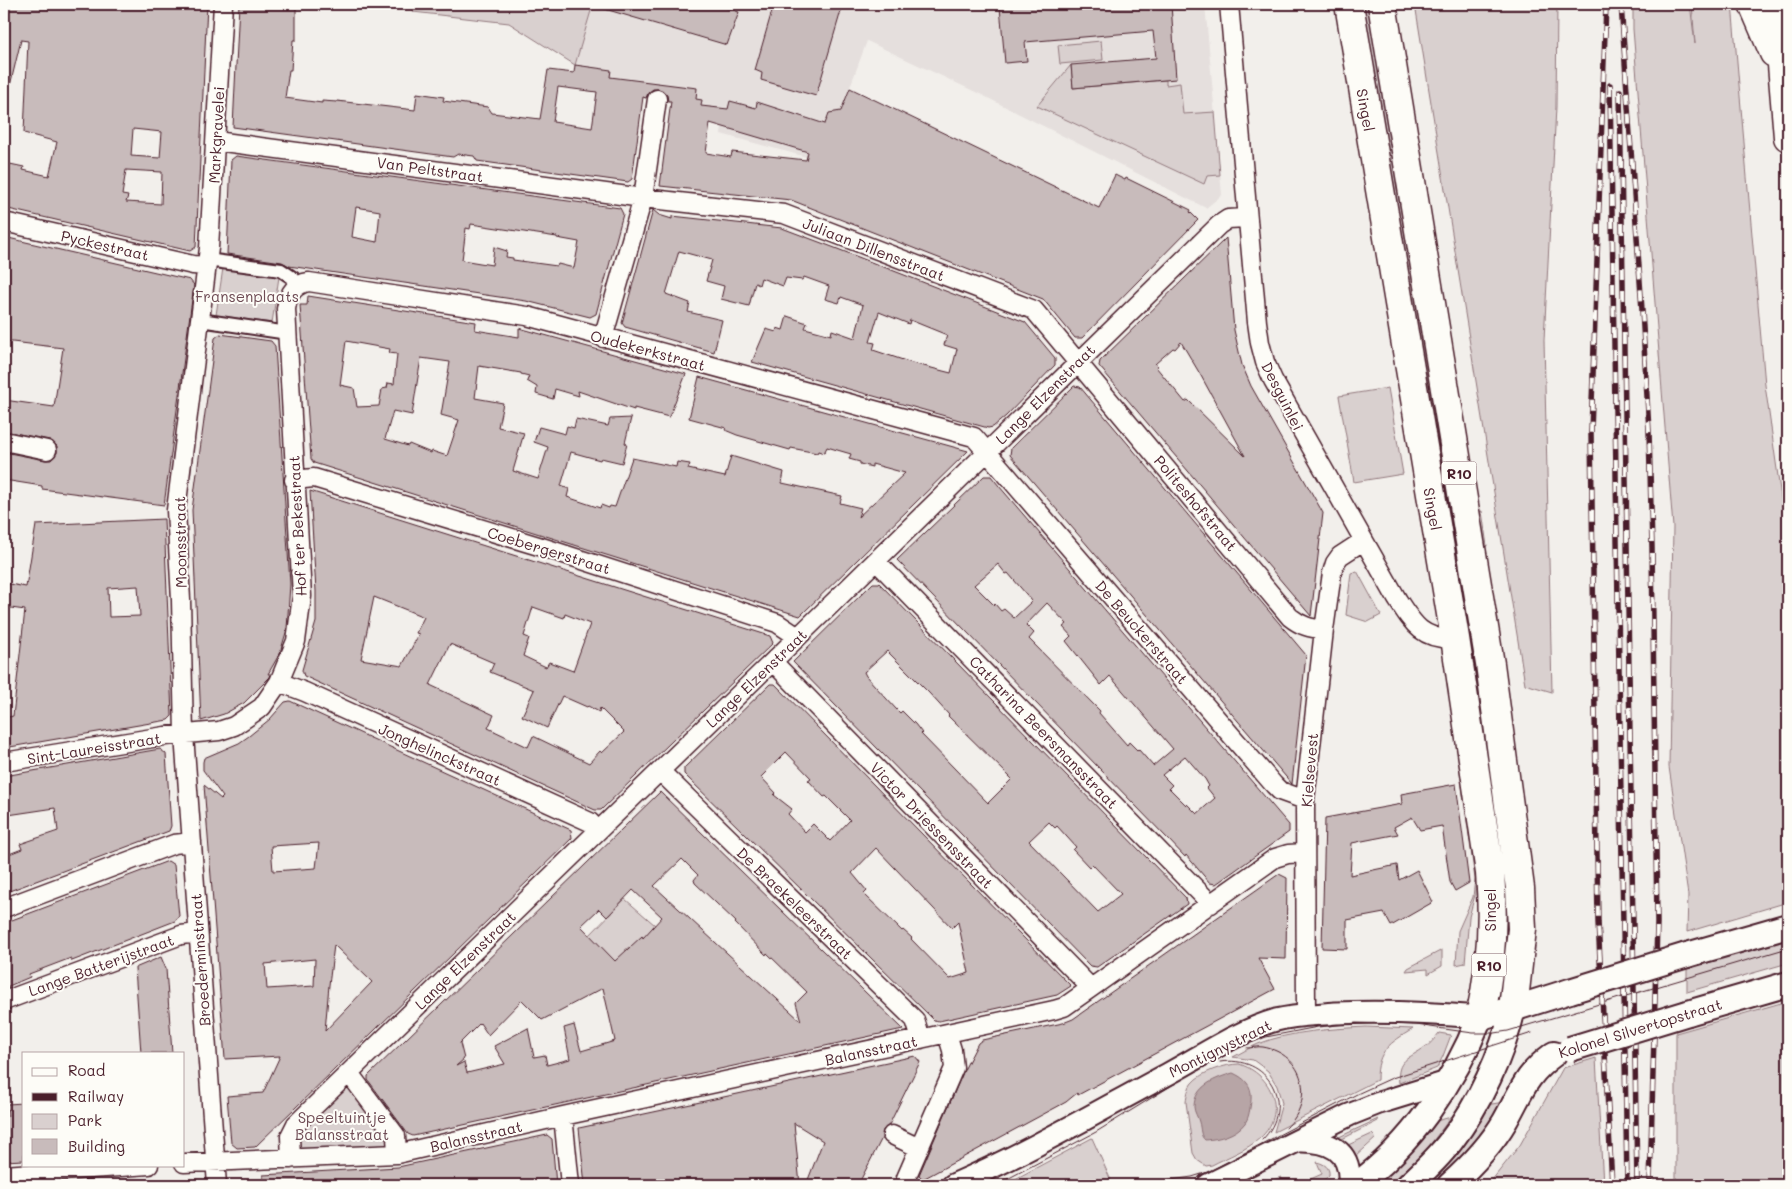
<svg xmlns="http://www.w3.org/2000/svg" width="1792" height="1189" font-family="Mali,sans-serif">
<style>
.built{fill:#e5dfdd}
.green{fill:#d9d0cf;stroke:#92787d}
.water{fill:#b7a5a6;stroke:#8b6f75}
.building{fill:#c8bbbb;stroke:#4a1f2b;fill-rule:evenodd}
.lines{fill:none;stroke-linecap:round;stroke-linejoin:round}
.pedestrian-casing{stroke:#4a1f2b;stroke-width:16}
.minor-casing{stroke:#4a1f2b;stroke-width:21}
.tertiary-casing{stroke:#4a1f2b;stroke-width:25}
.secondary-casing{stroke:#4a1f2b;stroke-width:28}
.primary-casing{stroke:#4a1f2b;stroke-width:31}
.motorway-casing{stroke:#4a1f2b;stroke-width:31}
.pedestrian{stroke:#fdfcf7;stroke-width:12}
.minor{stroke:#fdfcf7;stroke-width:18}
.tertiary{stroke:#fdfcf7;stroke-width:21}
.secondary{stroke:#fdfcf7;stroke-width:24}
.primary{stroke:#fdfcf7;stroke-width:28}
.motorway{stroke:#fdfcf7;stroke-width:28}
.tram{stroke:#4a1f2b;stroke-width:1}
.rail-casing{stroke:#4a1f2b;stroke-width:5.5}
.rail{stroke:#fdfcf7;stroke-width:4;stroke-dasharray:11;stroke-linecap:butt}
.secondary-bridge-casing{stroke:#4a1f2b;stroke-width:28;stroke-linecap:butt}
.secondary-bridge{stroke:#fdfcf7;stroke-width:24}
.labels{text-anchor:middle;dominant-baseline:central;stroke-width:4;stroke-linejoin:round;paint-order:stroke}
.shield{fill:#fdfcf7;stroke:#806168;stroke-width:1}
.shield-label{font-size:14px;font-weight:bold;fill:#4a1f2b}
.street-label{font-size:15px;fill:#4a1f2b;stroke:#fdfcf7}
.park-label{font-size:15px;fill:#6e4b54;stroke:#fdfcf7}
</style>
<rect width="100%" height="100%" fill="#f2efeb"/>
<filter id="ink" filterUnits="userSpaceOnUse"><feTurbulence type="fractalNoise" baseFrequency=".02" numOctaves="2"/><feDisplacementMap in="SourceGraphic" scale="10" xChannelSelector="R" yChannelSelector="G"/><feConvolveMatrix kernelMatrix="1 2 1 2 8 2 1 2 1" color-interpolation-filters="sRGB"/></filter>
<g filter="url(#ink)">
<path class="built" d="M593 4H1205L1222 195 1206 208 982 95 867 41 824 157 814 159 721 134 724 110 571 89 575 65Z"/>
<path class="green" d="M413 4H593L575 65 509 23 413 12Z
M1359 4H1373L1480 665 1495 806 1491 797Z
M1415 4H1557L1556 107 1544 340 1552 692 1525 684Z
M1633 4H1690L1695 44 1692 4H1732L1765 385 1788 547V902L1687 932 1688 895 1669 767 1673 527 1633 29Z
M1101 41 1103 60 1060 64 1058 45Z
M1071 65 1073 88 1166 80V85L1180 83 1183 114 1215 112 1220 175 1207 176 1204 184 1037 106Z
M223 268 279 277 272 323 216 315Z
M1388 388 1403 474 1354 482 1339 396Z
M1482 511 1487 546 1482 547 1478 512Z
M1357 571 1381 615 1368 622 1346 615 1351 573Z
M1443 649 1476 873 1475 895 1469 917 1465 963 1456 965 1458 931 1473 897 1475 879Z
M625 899 655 925 648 941 642 936 640 938 635 953 629 947 625 950 628 953 617 972 585 940Z
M1788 939V963L1687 992V968Z
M1442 950V966L1428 974V969L1406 971 1408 968Z
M1788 1001V1185H1676V1033Z
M1366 1027 1413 1029C1390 1043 1377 1050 1377 1080L1274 1132 1282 1103 1277 1086 1268 1071 1253 1060 1233 1057C1241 1053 1249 1048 1258 1044 1291 1031 1331 1029 1366 1027Z
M1439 1033 1451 1035 1443 1056 1437 1068 1399 1083C1396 1059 1409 1059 1425 1047 1431 1044 1435 1038 1439 1033Z
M1596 1058 1603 1185H1488L1520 1145 1563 1068Z
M1239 1064C1272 1074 1288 1113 1260 1138 1247 1150 1227 1157 1212 1165L1206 1166 1197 1160 1193 1153 1186 1102C1187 1095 1188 1088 1192 1083 1201 1072 1226 1064 1239 1064Z
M346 1084 387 1138V1147L301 1152 298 1145 299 1131Z
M1504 1102C1483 1134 1463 1160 1435 1185H1428L1449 1162 1469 1137 1486 1105Z
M1451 1117 1424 1153 1394 1180 1388 1185H1371L1429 1123Z
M1378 1119V1121L1340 1140 1337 1138Z
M1372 1134 1376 1138 1355 1157 1346 1146Z
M1092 1138 1113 1185H1004L1090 1139Z
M1317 1162C1324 1164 1330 1167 1329 1175 1321 1185 1310 1185 1297 1185L1322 1174Z
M1281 1177 1285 1185H1260Z"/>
<path class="water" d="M1233 1073C1251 1081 1253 1091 1250 1108 1249 1114 1248 1119 1245 1123 1236 1135 1219 1139 1205 1140 1200 1136 1201 1129 1199 1122 1198 1117 1194 1112 1194 1107 1194 1086 1216 1078 1233 1073Z"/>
<path class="building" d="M4 4H207L196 247 190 251 4 208V190L10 164 24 167 23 170 49 176 57 142 24 133 28 41 21 40 9 90 4 89ZM133 129 162 132 160 158 131 156ZM126 170 162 172 161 204 126 202 128 196 122 195Z
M239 4H296V40H293L291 70H289L285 98 322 103V101L337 102V101L415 110 417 93 444 97 443 101 488 107 492 113 540 119 548 70 574 73 575 65 611 70 610 77 697 88 696 99 702 100 701 106 728 109 730 101 756 108 757 102 825 124 829 113 841 111 850 88 1099 208 1115 175 1125 180 1126 178 1191 210 1190 212 1198 220 1082 338H1075L1043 299 791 200 660 186 671 101H668L667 95 659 89H653L648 93 646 98 643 97 632 179 628 182 477 161 474 156 458 154 453 157 233 127ZM558 87 597 92 592 128 553 122ZM710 123 808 152 806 160 732 152 731 157 706 153Z
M599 4H724L723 7 739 12 727 45 598 7Z
M774 4H843L816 96 761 80 762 73 755 70Z
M1034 4H1171L1176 79 1073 88 1071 65 1156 58 1153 31 1025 42 1027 61 1005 63 1000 7Z
M236 156 620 208 623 214 596 314 590 317 526 301 289 266 282 262 227 254 231 160ZM356 207 380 211 377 242 352 237ZM471 224 557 237V238L579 242 574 268 558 264 557 266 513 260V258L506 257 507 251 494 247 492 265 462 260 466 228 470 229Z
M653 210 659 215 672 219V216L782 228 835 248 1025 322 1055 358V365L1006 416 993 427 988 428 752 362 766 329 776 332 777 328 783 330 787 316 807 323 805 328 831 335 832 330 855 338 863 305 841 297 839 303 825 299 829 286 804 277 802 280 786 278 783 286 761 278 759 285 755 283 749 306 721 299 724 286 706 281 712 260 679 251 666 294 690 303 688 312 722 320 714 352 625 327 622 323ZM879 312 909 324 910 320 947 335 944 345 957 349 951 373 912 363 873 350 875 343 870 342Z
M4 237 190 280 194 285 164 505 42 489V486L4 480V452L45 460H51L57 453V446L50 440 4 431V400L54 407 63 348 4 341Z
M1226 238 1234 330 1242 365 1251 386 1323 513 1311 616 1099 366 1100 361ZM1181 342 1200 374 1245 456 1188 400 1185 402 1156 367 1158 366 1155 364 1173 348 1175 349Z
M308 296 476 322 475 330 519 337V328L686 374 669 417 634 408V410L578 391 579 396 555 389 553 399 536 394 537 387 527 381 529 376 521 374V373L479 366 475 398 503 403 498 427 524 433 513 471 538 479 548 447 534 442 539 427 565 434 567 426 574 428 576 419 608 426 610 419 631 418 625 443 627 444 622 463 601 458 600 460 571 452 561 486 569 489 567 497 600 508 601 505 609 508 610 506 615 507 632 458 676 467 677 462 690 464 688 469 725 477 731 456 784 472 782 483 842 496 840 503 861 508 858 517 905 473 872 464V467L860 464V462L849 459 851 454 827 447 824 453 818 451 817 453 791 448 790 450 737 435 725 430 726 428 689 418 699 377 968 451 800 616 314 463 311 459 300 305H307ZM346 341 390 349 389 353 397 354 394 384 388 383 387 388 382 389 379 406 357 407 354 388 340 385ZM421 358 450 362 441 415 459 420 447 456 432 451 431 453 409 444 408 446 385 439 393 411 412 415Z
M220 334 271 341 275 346 290 584 287 629 280 653 268 674H271L270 677 244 703 224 714 201 721 192 510 215 338Z
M1074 386 1080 387 1306 655 1292 784 1010 455 1011 448Z
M984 476H991L999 486 1289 825V832L1216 884 1210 883 1186 855 1185 857 1168 839 897 560ZM998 564 1006 574 1008 573 1032 601 1014 618 1004 609 1001 611 995 604 994 605 974 585ZM1047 603 1067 624 1063 627 1071 636 1066 641 1101 685 1110 676 1173 749 1153 766 1139 750 1138 751 1129 742 1127 745 1099 713 1100 711 1029 639 1034 633 1026 625ZM1185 756 1205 779 1209 786 1207 788 1215 798 1197 814 1187 804 1186 805 1169 788 1172 785 1162 775Z
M310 491 770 636 773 643 601 810H595L304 676 302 670 316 622V591ZM374 597 424 617 416 633 419 634 402 666 361 659ZM533 607 564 618 565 614 590 624 573 671 549 662 546 667 523 656 529 638 524 636ZM450 644 494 663 490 672 534 690 522 716 547 728 562 696 587 707 588 706 599 712 600 708 624 732 602 753 600 751 589 763 533 736 528 747 488 728 494 715 430 685Z
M164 519 172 716 168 720 4 748V718L13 716 25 610 4 607V583L26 587 36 525ZM138 586 140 616 109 617 108 588Z
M873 583H879L1186 898 1187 904 1097 967 1090 966 793 662ZM887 651 929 693 949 715 948 716 1012 779 988 803 921 734 922 733 915 724 902 711 900 713 896 709 866 676 864 672ZM1049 822 1055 828 1057 826 1076 847 1073 850 1089 867 1092 864 1121 894 1098 912 1029 841Z
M770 684H775L1071 986 1057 995 939 1021 934 1020 684 774V768ZM786 752 811 778 808 780 824 797 826 796 850 820 830 841 813 824 805 832 788 814 792 809 774 795 776 793 761 777ZM876 848 952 928 958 922 969 973 950 979 911 939 912 938 903 930 902 931 864 894 867 891 852 873Z
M290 701 571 830 572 838 255 1147 237 1148 231 1143 227 1096 263 1093 280 1056 225 1059 204 785 221 799 223 797 203 770V762L204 758 239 743 249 736 270 719 285 702ZM319 843 316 868 273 871 271 846ZM334 945 372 982 325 1031 329 985ZM315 959 314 986 267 989 265 964Z
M160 749 166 754 171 826 169 831 4 893V856L22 849 20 844 58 831 55 808 8 815 7 810 4 811V776Z
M1456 784 1469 883 1455 891 1450 882 1442 826 1420 830 1412 817 1394 827 1398 834 1352 843 1350 875 1397 865 1399 880 1417 870 1433 902 1391 926 1384 913 1347 920V949L1322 948 1325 818 1402 804 1401 794Z
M660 792 903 1029 413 1136 408 1134 368 1080V1076ZM682 859 698 875 694 880 695 883 736 922 735 923 766 955 767 953 807 992 796 1003 801 1021 654 886ZM633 890 662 917 643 938 642 936 615 961 581 926 599 909 607 917ZM603 988 615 1041 581 1051 574 1025 564 1028 570 1059 547 1065 545 1055 534 1057 528 1028 494 1046 505 1064 467 1073 464 1062 456 1066 464 1059 460 1043 480 1023 488 1035 522 1000 542 1020Z
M168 861 174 865 179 916 175 921 72 961 71 958 29 974 30 977 4 988V923Z
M1279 874 1287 878 1286 959 1258 958 1275 989 1078 1095 1077 1093 1066 1102 923 1179 919 1175 964 1070 978 1043 982 1040 1063 1023 1073 1019Z
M161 957 166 969 172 1053H141L135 968Z
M915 1056 920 1062 889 1125 883 1130 882 1138 858 1185H806L823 1141 794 1123 800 1185H585L579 1128Z
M24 1103V1160L4 1161V1116H8L7 1104Z
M547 1135 552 1139 556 1185H263V1175L398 1167Z"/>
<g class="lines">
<g class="pedestrian-casing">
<path id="pedestrian" d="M207 260 281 270 293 278 298 286
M200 320 288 333"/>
</g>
<g class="minor-casing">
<path id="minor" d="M1229 4 1257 322 1260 343 1265 362 1273 380 1397 599C1413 624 1423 641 1455 638
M216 141 643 198 784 214 1034 310 1290 617C1301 626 1310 628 1324 630
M4 222 193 265 207 266
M603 338 643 198 657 99
M4 441 47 450
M294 480 314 478 545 548 777 623 798 637
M876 561 1211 904
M773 662 1091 988
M279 682 305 692 590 822 598 831
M4 762 165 736 219 731 234 726 262 707 279 682 296 641 302 596 286 309C288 295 294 284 309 282L527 316 974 437 1274 785 1280 791 1305 800
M660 771 915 1020 921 1039
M4 908 174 844 192 842
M4 1001 181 935 198 933
M1306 1015 1305 800 1324 630 1332 573 1335 563 1340 556 1363 541
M349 1073 396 1136 397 1154
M563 1116 570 1185
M892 1135 919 1148
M291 1159 290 1136 296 1124 798 637 1219 225 1228 219 1247 218
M184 1163 397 1154 563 1116 1054 1010 1064 1007 1091 988 1275 858 1288 854 1305 853
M4 1175 149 1165
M906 1178 954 1068 952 1050 947 1034
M217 1185 184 735 181 600 176 510 209 248 223 4"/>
</g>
<g class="tertiary-casing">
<path id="tertiary" d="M1298 1141C1329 1140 1352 1150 1349 1185
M953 1185C1027 1153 1097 1112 1168 1074 1203 1055 1238 1031 1276 1020 1296 1015 1316 1015 1336 1013 1384 1011 1432 1013 1480 1017
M1208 1185 1349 1115 1379 1103 1447 1082"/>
</g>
<g class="secondary-casing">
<path id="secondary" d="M1687 955 1788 926
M1688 1013 1788 984
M1356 1185C1411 1145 1455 1081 1480 1017L1513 1009 1570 991
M1409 1185C1424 1171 1439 1157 1451 1141 1479 1105 1503 1053 1513 1009
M1450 1185C1471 1166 1491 1145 1505 1121 1522 1091 1525 1075 1554 1054"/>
</g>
<g class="primary-casing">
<path id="primary" d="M1349 4 1455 638 1490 873C1494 921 1491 970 1480 1017
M1382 4 1490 664 1520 888 1522 929 1513 1009"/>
</g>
<g class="motorway-casing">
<path id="motorway" d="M1753 4 1774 53
M1777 4 1788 137"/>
</g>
<use href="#pedestrian" class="pedestrian"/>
<use href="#minor" class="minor"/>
<use href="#tertiary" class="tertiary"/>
<use href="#secondary" class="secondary"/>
<use href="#primary" class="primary"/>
<use href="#motorway" class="motorway"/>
<path class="tram" d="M1247 1048C1252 1048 1258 1046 1263 1047 1304 1054 1316 1100 1286 1128
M1220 1062C1268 1054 1297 1105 1262 1140
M996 1185 1096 1132 1179 1081 1239 1048 1266 1037 1318 1027 1356 1023 1416 1025 1473 1033H1495L1508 1031 1788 948
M1136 1185 1192 1177 1208 1172 1357 1094 1392 1078 1532 1033"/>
<g class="rail-casing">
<path id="rail" d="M1606 4 1591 432 1598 922 1612 1185
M1621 4 1642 310 1649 431 1652 547 1657 923 1650 1185
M1610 85 1627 1185
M1620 91 1637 1185"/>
</g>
<use href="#rail" class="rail"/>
<g class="secondary-bridge-casing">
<path id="secondary-bridge" d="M1570 991 1687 955
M1570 1049 1688 1013"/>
</g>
<use href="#secondary-bridge" class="secondary-bridge"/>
</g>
</g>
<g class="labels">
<g class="shield">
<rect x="1441.5" y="461.5" width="35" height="23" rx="4"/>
<rect x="1471.5" y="953.5" width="35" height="23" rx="4"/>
</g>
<g class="shield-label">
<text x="1459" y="473">R10</text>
<text x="1489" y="965">R10</text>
</g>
<g class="street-label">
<text transform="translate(1366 110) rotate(80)">Singel</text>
<text transform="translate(216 135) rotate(-87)">Markgravelei</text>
<text transform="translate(430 169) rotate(8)">Van Peltstraat</text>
<text transform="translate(105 245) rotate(13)">Pyckestraat</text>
<text transform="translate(874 249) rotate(21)">Juliaan Dillensstraat</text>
<text transform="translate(648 350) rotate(15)">Oudekerkstraat</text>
<text transform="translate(1045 394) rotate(-45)">Lange Elzenstraat</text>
<text transform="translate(1283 396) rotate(63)">Desguinlei</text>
<text transform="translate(1196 503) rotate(50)">Politeshofstraat</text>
<text transform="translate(1433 509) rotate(80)">Singel</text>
<text transform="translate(297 526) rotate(-93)">Hof ter Bekestraat</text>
<text transform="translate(180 542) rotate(-91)">Moonsstraat</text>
<text transform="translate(549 550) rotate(17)">Coebergerstraat</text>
<text transform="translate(1142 632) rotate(49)">De Beuckerstraat</text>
<text transform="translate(756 678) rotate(-44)">Lange Elzenstraat</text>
<text transform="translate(1044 732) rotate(46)">Catharina Beersmansstraat</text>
<text transform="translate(94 748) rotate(-9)">Sint-Laureisstraat</text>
<text transform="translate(440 754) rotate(24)">Jonghelinckstraat</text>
<text transform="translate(1309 770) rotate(-85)">Kielsevest</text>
<text transform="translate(932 825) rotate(46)">Victor Driessensstraat</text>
<text transform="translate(795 903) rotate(44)">De Braekeleerstraat</text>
<text transform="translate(1490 910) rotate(-90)">Singel</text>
<text transform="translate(200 960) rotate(-94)">Broederminstraat</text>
<text transform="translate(465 960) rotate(-44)">Lange Elzenstraat</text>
<text transform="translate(101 965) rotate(-20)">Lange Batterijstraat</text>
<text transform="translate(1640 1028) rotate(-17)">Kolonel Silvertopstraat</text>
<text transform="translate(1220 1048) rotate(-26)">Montignystraat</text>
<text transform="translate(871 1050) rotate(-12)">Balansstraat</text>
<text transform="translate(476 1136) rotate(-13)">Balansstraat</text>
</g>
<g class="park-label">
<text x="247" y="296">Fransenplaats</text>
<text x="342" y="1117">Speeltuintje<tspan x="342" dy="17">Balansstraat</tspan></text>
</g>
</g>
<rect width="1792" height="1189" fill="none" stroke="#fdfcf7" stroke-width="20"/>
<rect x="10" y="10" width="1772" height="1169" fill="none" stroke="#4a1f2b" stroke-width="2" filter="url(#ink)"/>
<rect x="22" y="1052" width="162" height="115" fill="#fdfcf7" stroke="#b5a4a5"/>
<rect x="32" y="1068" width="25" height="8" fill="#fdfcf7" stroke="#b5a4a5"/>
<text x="68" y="1076" font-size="15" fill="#4a1f2b">Road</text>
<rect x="32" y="1093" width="25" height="8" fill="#4a1f2b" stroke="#b5a4a5"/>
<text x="68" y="1102" font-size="15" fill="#4a1f2b">Railway</text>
<rect x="32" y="1114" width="25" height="15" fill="#d9d0cf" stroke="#b5a4a5"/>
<text x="68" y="1126" font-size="15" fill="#4a1f2b">Park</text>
<rect x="32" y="1139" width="25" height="15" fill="#c8bbbb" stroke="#b5a4a5"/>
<text x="68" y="1152" font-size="15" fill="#4a1f2b">Building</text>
</svg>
